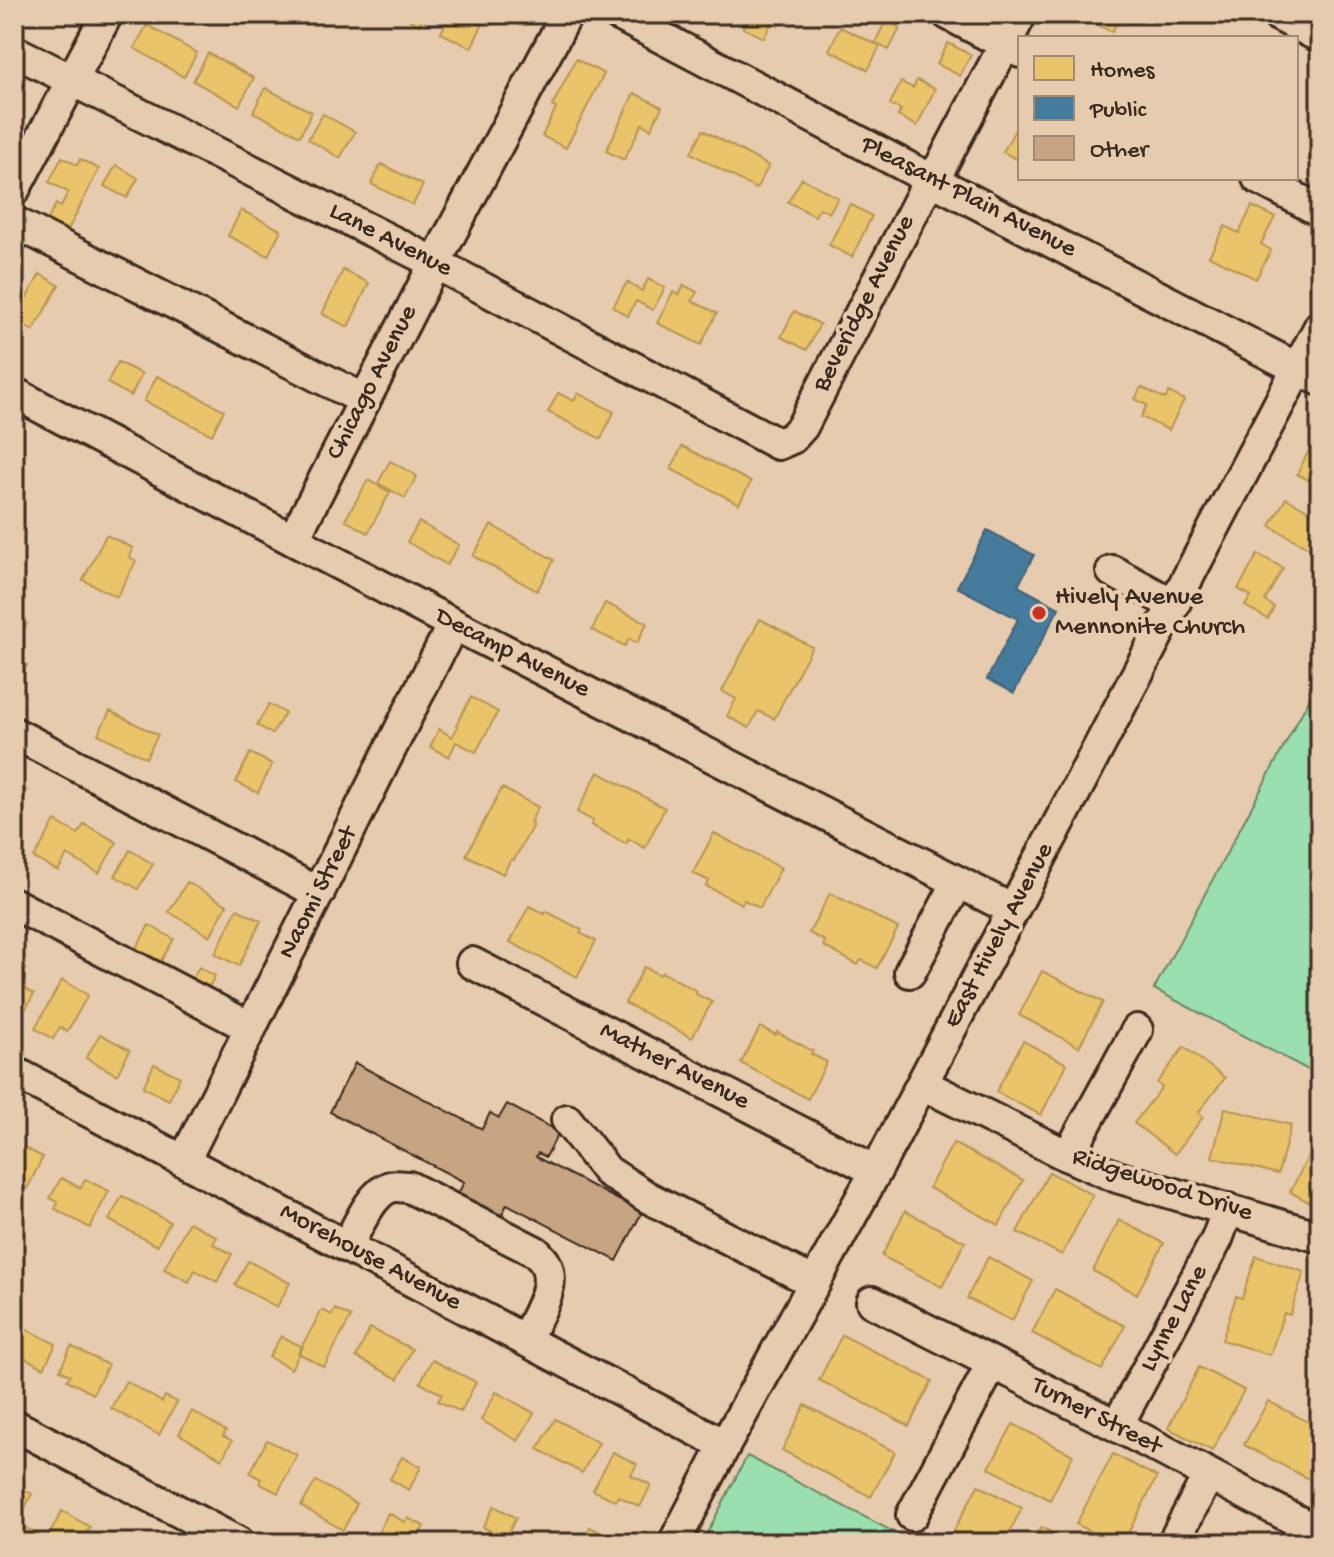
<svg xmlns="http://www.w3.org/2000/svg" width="1334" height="1557" font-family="'Gochi Hand',sans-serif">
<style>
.green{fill:#9ae0ae;stroke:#6a8566;stroke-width:2}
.homes{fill:#e9c46a;stroke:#b59653;stroke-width:2}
.public{fill:#457b9d;stroke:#426377;stroke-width:2}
.building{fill:#c7a482;stroke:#3b2a1e;stroke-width:2}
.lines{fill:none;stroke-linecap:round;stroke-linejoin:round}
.minor-casing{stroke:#3b2a1e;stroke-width:36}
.minor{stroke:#e7cbae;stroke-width:30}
.poi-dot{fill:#c8321e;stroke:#e7cbae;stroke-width:3}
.labels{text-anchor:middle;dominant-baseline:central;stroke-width:8;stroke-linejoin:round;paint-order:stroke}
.street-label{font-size:26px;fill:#3b2a1e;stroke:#e7cbae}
.poi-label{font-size:26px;fill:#3b2a1e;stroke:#e7cbae;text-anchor:start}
</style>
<rect width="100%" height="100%" fill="#e7cbae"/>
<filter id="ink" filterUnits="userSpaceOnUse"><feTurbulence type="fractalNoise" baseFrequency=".0125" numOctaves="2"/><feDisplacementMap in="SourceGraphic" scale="16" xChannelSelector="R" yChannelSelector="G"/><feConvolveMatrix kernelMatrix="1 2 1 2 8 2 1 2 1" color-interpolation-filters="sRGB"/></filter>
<g filter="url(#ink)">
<path class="green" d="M1320 679V1076L1154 989Z
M747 1456 915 1543H702Z"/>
<path class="homes" d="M399 14H425L419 25Z
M450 14H488L471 48 441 33Z
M750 14H776L764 38 743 28Z
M1104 14H1139L1134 23 1120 16 1112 32 1098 25Z
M886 20 900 28 889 50 875 43Z
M147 25 197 53 184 77 134 48Z
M840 27 880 46 868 70 829 50Z
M948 43 971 55 960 76 937 64Z
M208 53 254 78 239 106 193 81Z
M576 59 604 74 566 148 542 136 556 108 552 106Z
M917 80 935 89 917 126 898 116 901 110 890 104 901 82 913 88Z
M14 87 24 92 14 112Z
M265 88 312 112 300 136 253 112Z
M634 93 662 107 651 129 642 124 624 160 606 151Z
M323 114 355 132 340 158 308 139Z
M1016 128 1020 130V161L1003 152Z
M703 130 769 166 756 189 691 153Z
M1320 136V166L1308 160Z
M62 157 77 165 80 159 99 169 65 236 45 225 56 204 61 207 68 192 49 182Z
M381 164 423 185 413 205 371 184Z
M116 165 138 178 127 198 104 186Z
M802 178 838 198 829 213 820 208 815 216 788 202Z
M850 204 872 216 852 257 829 245Z
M1252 206 1275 217 1261 244 1271 250 1256 279 1209 256 1225 226 1239 233Z
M241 210 281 230 268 256 228 236Z
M343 270 369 283 348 327 322 314Z
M40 274 59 285 33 331 14 320Z
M648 279 665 288 653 310 636 301 628 316 613 307 627 282 642 291Z
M684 285 697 292 692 301 717 313 701 345 657 323 673 292 679 295Z
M794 311 820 324 807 350 781 337Z
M118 362 142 374 131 396 107 383Z
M157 376 224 410 212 435 144 401Z
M1141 387 1165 399 1169 392 1184 400 1169 430 1141 417 1147 405 1135 399Z
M558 393 574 401 578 393 614 412 601 439 548 412Z
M1318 432 1320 433V486L1297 474Z
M682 446 751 482 739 504 671 469Z
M390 461 417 476 405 498 378 483Z
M368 480 390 492 368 533 345 520Z
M1286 498 1320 517V554L1270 526Z
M419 522 459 545 447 565 407 542Z
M491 525 554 560 537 591 473 556Z
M106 535 133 548 129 557 136 561 117 597 83 580Z
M1258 554 1283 568 1265 601 1274 607 1268 619 1245 606 1251 596 1238 589Z
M605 603 647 623 637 643 629 639 625 646 592 630Z
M15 617 27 624 15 645H14Z
M760 619 812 647 774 719 758 711 749 728 727 716 736 699 722 691Z
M14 657 27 665 14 688Z
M471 697 498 712 476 752 456 742 449 757 430 747 439 729 452 737 458 726 456 725Z
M269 704 285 713 272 734 257 725Z
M110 711 158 735 146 758 98 734Z
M250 753 272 764 258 793 236 782Z
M598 772 665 808 645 848 629 839 626 844 591 825 593 821 577 812Z
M14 784 27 791 14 816Z
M502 788 538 807 530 823 533 825 514 860 511 859 503 874 466 855Z
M55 821 78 834 84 824 117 842 99 873 67 855 58 871 34 858Z
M714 833 781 868 760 908 744 900 742 904 706 886 709 881 693 873Z
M130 850 153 864 138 889 115 876Z
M187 882 227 905 210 936 169 912Z
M830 893 898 928 877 968 861 960 858 965 823 946 825 941 809 933Z
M529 906 545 914 546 911 582 930 580 933 596 941 577 977 510 942Z
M237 909 261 921 239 966 215 954Z
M149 925 174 939 158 966 134 952Z
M199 967 215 976 206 992 190 983Z
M644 967 660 975 662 972 697 991 696 994 712 1002 692 1038 625 1003Z
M1042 971 1103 1002 1079 1047 1019 1015Z
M62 980 88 995 67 1032 60 1027 53 1039 35 1028Z
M14 982 34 994 21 1017 14 1013Z
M760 1027 776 1035 777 1032 813 1051 811 1054 827 1062 808 1099 741 1063Z
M100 1034 130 1050 117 1075 86 1058Z
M1023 1041 1067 1064 1041 1115 996 1092Z
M1184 1047 1225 1078 1198 1113 1203 1117 1175 1154 1134 1123 1162 1087 1157 1083Z
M154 1064 180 1077 169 1100 143 1087Z
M1225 1108 1291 1125 1278 1174 1212 1157Z
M1320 1134V1208L1290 1192Z
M953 1143 1023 1180 999 1225 929 1188Z
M19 1145 43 1157 27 1189 14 1182V1155Z
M1049 1172 1093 1195 1062 1255 1017 1232Z
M61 1178 81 1188 85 1179 109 1191 90 1228 55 1209 58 1202 50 1198Z
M122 1196 170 1222 157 1246 109 1220Z
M905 1211 965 1242 942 1287 882 1256Z
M1119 1220 1164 1243 1137 1294 1093 1271Z
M189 1222 217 1237 213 1244 232 1254 217 1282 195 1270 189 1282 164 1269Z
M1256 1256 1304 1272 1290 1315 1284 1313 1270 1355 1222 1340 1236 1296 1242 1298Z
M988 1257 1033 1281 1012 1321 967 1298Z
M248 1261 290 1283 277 1307 235 1285Z
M1055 1289 1125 1326 1102 1370 1032 1333Z
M335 1309 351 1317 324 1367 298 1353 322 1310 332 1315Z
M1320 1316V1336L1312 1332Z
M14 1323 56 1344 44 1368 14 1353Z
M370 1328 412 1349 398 1379 356 1357Z
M842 1335 932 1381 909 1426 819 1380Z
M281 1336 303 1347 291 1369 269 1357Z
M71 1346 108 1365 93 1394 67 1380 70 1375 60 1370Z
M432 1360 476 1382 461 1412 438 1401 442 1394 420 1383Z
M1199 1367 1244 1390 1212 1451 1168 1428Z
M126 1381 162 1402 165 1396 177 1402 159 1435 111 1408Z
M496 1392 534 1413 518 1441 481 1420Z
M1268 1401 1320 1428V1485L1244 1445Z
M805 1405 895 1452 871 1497 782 1450Z
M192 1411 226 1431 223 1436 232 1441 222 1459 179 1434Z
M555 1419 599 1443 582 1473 538 1449Z
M1013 1424 1073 1455 1050 1500 989 1468Z
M267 1440 297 1455 278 1493 259 1483 261 1479 250 1473Z
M613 1452 637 1464 631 1475 651 1485 640 1507 618 1496 616 1501 593 1490Z
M1113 1454 1157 1477 1123 1543H1113L1076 1524Z
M402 1457 421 1467 409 1490 390 1479Z
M316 1481 357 1504 343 1530 301 1506Z
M14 1484 32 1494 19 1519 14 1516Z
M978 1485 1022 1508 1004 1543H965L951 1536Z
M494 1506 516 1518 505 1539 483 1527Z
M62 1511 90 1527 81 1543H55L47 1539Z
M388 1513 405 1522 408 1518 424 1526 415 1543H379L374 1541Z
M24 1527 48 1540 47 1543H15Z
M590 1527 615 1540 614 1543H582Z
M1041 1527 1071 1543H1032Z
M111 1534 126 1543H105Z
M1228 1535 1243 1543H1224Z"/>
<path class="public" d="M987 530 1034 555 1018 586 1059 608 1014 693 987 679 1018 619 957 587Z"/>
<path class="building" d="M355 1063 482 1129 490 1113 499 1118 507 1104 559 1132 546 1157 538 1153 536 1157 642 1212 617 1261 507 1204 499 1221 456 1198 464 1182 330 1112Z"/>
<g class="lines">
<g class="minor-casing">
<path id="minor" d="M617 14 930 179 1320 380
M948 14 1020 52
M1276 14 1320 37
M14 51 435 263 778 444 792 438 802 427 930 179 941 166 1021 14
M1258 178 1320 211
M14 190 107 14
M14 222 365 400
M14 393 453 624 1013 910
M293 540 435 263 567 14
M1112 571 1174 605
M14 733 319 893
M14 904 251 1028
M472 963 876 1171
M910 972 958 882
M14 1072 725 1445
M922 1084 1068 1156 1117 1177 1320 1237
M567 1120 607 1171 647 1197 815 1283
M1068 1156 1137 1030
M184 1161 453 624
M347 1246C357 1229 370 1194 390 1187 396 1185 403 1187 409 1187L536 1252C539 1256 543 1259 545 1263 558 1286 535 1318 526 1339
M872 1302 1117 1426 1320 1533
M14 1425 239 1543
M1117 1426 1217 1239 1228 1209
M912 1515 992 1364
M674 1543 725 1445 876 1171 1320 326
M1173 1543 1208 1476"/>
</g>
<use href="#minor" class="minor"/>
</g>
</g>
<circle class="poi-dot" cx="1039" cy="613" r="8"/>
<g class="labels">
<g class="street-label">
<text transform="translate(968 198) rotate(27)">Pleasant Plain Avenue</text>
<text transform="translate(390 241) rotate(27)">Lane Avenue</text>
<text transform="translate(865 304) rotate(-63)">Beveridge Avenue</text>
<text transform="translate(373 383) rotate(-63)">Chicago Avenue</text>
<text transform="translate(512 654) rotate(27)">Decamp Avenue</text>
<text transform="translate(319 893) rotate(-63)">Naomi Street</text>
<text transform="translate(1000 936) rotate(-62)">East Hively Avenue</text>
<text transform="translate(674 1067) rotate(27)">Mather Avenue</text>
<text transform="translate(1162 1186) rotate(18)">Ridgewood Drive</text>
<text transform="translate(370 1258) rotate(28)">Morehouse Avenue</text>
<text transform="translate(1175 1319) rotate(-62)">Lynne Lane</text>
<text transform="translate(1096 1417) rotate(27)">Turner Street</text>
</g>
<g class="poi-label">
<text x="1055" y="598">Hively Avenue<tspan x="1055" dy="30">Mennonite Church</tspan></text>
</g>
</g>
<rect width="1334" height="1557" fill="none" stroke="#e7cbae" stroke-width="48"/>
<rect x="24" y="24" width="1286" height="1509" fill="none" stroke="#3b2a1e" stroke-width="3" filter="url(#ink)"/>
<rect x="1018" y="36" width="280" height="144" fill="#e7cbae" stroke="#a28b74" stroke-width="2"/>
<rect x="1034" y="56" width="40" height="24" fill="#e9c46a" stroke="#a28b74" stroke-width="2"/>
<text x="1090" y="76" font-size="24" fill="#3b2a1e">Homes</text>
<rect x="1034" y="96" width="40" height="24" fill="#457b9d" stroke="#a28b74" stroke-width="2"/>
<text x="1090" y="116" font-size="24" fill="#3b2a1e">Public</text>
<rect x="1034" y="136" width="40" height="24" fill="#c7a482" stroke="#a28b74" stroke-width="2"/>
<text x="1090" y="156" font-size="24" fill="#3b2a1e">Other</text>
</svg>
